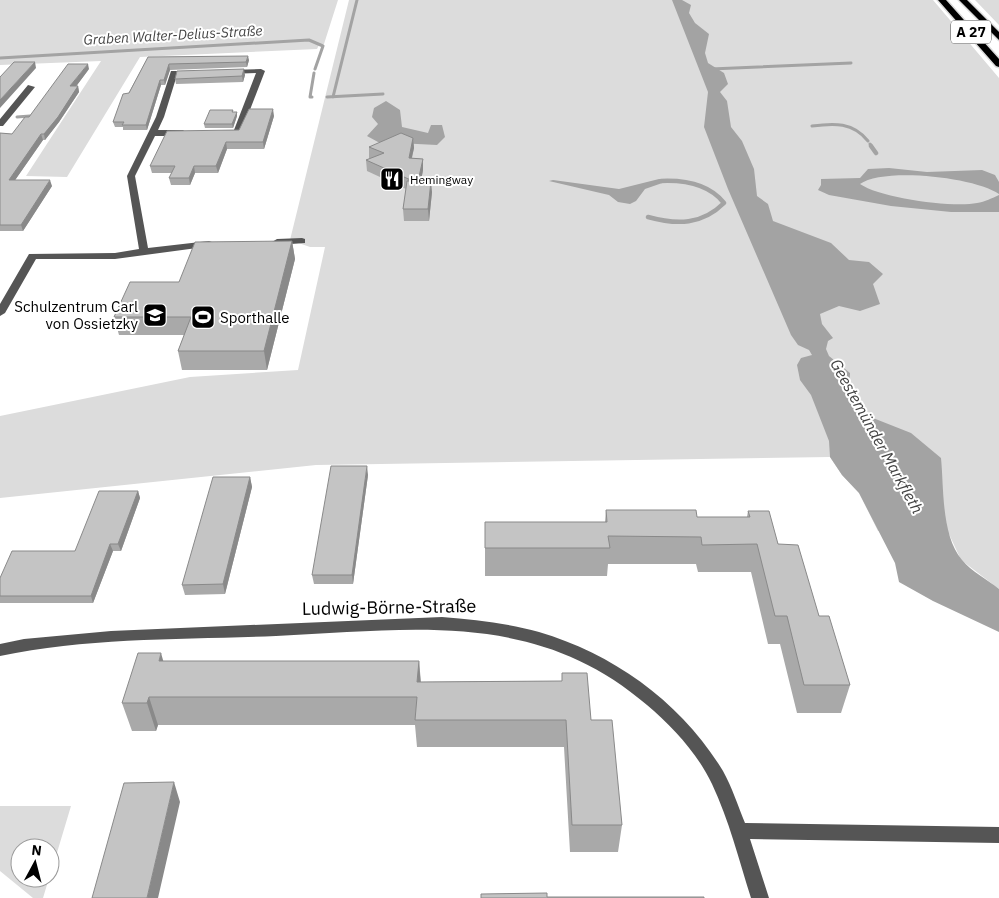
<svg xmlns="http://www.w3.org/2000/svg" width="999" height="898" font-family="'IBM Plex Sans',sans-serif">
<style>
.green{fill:#dcdcdc}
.water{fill:#a3a3a3}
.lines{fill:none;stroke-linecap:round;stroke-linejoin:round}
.stream-far1{stroke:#a3a3a3;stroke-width:3}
.stream{stroke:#a3a3a3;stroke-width:4.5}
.highway-casing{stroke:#dbdbdb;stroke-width:3}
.minor{fill:#555;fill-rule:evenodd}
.highway{fill:#000;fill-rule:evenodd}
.wall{fill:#a9a9a9}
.shaded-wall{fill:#898989}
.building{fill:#c4c4c4;stroke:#898989}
.labels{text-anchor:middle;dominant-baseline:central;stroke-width:4;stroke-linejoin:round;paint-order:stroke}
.far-poi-label{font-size:12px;fill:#000;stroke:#fff;text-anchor:start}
.shield{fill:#fff;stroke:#4c4c4c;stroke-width:1}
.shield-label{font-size:14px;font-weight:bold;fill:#000}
.far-water-label{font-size:14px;font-style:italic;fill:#444;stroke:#fff}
.poi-label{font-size:15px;fill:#000;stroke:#fff;text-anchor:end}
.water-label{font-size:16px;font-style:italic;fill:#444;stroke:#fff}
.near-street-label{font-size:18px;fill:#000;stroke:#fff}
</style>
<rect width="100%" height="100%" fill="#fff"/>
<path class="green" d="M0 0H338L324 44 319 45 317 49 140 57 67 177 26 176 101 61 0 65Z
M349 0H933L999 78V589L961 560 949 534 878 531 859 493 842 475 830 457 316 465 0 498V416L190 377 298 370 325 247H310L290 240Z
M975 0H999V25Z
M0 806H71L50 876V848H20V878H49L43 898H33L0 871Z"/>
<path class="water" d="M672 0H682L691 5 689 13 695 23 709 34 705 53 708 63 724 73 728 84 720 92 727 101 731 127 742 141 754 169 757 196 768 204 773 221 831 243 849 260 869 262 883 274 873 284 880 304 860 311 839 306 820 314 822 324 833 338 828 341 826 349 829 356 850 373 849 396 858 409 873 418 911 433 941 458C944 488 941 535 962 560 971 571 988 580 999 589V632L933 601 899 582 895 563 859 493 842 475 830 457 829 441 811 395 800 380 797 365 801 358 812 355 809 350 798 345 791 335 728 189 704 127 708 92Z
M386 101 400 110 402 127 428 133 431 125H442L445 137 437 145 378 142 367 136 378 124 372 117 374 108Z
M889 168 927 172 982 170 995 175 999 182V194C975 177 883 167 860 184 880 198 953 208 977 203 985 202 992 198 999 195V212H951L891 206 829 195 818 190 821 185V179L860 178 868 169Z
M659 179 668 181 645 189 636 201 630 204 618 202 609 195 596 192 549 181 553 180 619 189Z"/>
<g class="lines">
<path class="stream-far1" d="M0 58 309 40 323 46 315 69
M711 69 851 63
M312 97H310L314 73
M327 97 383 94
M333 97 357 0
M17 117 30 116
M812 126C834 123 853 122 868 141
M870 144 872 147"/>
<path class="stream" d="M871 146 876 153
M648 217C677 225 702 225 724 203 709 184 684 180 661 181"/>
<g class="highway-casing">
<path id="highway" d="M938 0H946L999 59V67L996 66Z
M959 0H967L999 32V40Z"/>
</g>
<path class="minor" d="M261 69 265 71 241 133 237 136 220 135V131L234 130 256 73 229 74 225 72 229 70Z
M171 71H194L198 73 194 75H177L164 117 158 130H183L187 133 183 136H155L135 176 148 248 209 241 212 242V246L115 259H36L5 313 0 316V304L29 254 115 253 139 249 127 176 156 117Z
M28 85 35 87 3 126H0V119Z
M302 238 305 239V243L277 245 272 242 277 239Z
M442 617C475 620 508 623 539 632 614 654 682 703 723 771 732 787 738 806 745 823L999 827V843L750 839 769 898H751C739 860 729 820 712 784 698 754 672 726 647 705 536 609 411 630 276 636 185 640 90 637 0 656V644L24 639 111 631Z"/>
<use href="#highway" class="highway"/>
</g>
<path class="wall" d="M148 57 249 60 247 67 170 70 165 85H161L147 130H123V127H115L113 122Z
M89 69 76 86H78L79 92 59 122 45 140H43L15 180 52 186 23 231H0V133L12 134 29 117Z
M245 75 243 82 176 84 175 79Z
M233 110V112H237V116L233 128H205L204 124Z
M274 116 264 149H227L218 173H195L190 185H171L169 178 172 173H152L150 166Z
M413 138 414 148 412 158 423 159V170L421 181 432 192 429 221H404L403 209 406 189 367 171 366 160 371 158H369V147Z
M292 241 295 259 267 370H182L178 351 184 335H119L114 317 179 282Z
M368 475 353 584H314L312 575Z
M250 477 252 487 225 594 185 595 182 585Z
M138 491 140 498 121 551H113L93 603H0V578L75 551Z
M606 510 697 517H747L748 511 778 544 819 616 850 685 841 713H797L780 644H768L751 572H698L696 564H608L607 576H485V548L605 522Z
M163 661H419L421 682 562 681V673L591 720 622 825 618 852H570L564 747H417L415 725H158L156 731H132L122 703Z"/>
<path class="shaded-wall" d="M248 56 249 60 247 67 246 62Z
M35 62 36 68 0 108V100Z
M88 64 89 69 72 92 70 86Z
M169 64 170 70 165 85 164 80Z
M244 69 245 75 243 82 242 76Z
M160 80 161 85 147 130 146 125Z
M78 86 79 92 59 122 45 140 44 134Z
M273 109 274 116 264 149 263 142Z
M237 112V116L233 128 232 124Z
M41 134 43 140 11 186 9 180Z
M413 138 414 148 409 169V158Z
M226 142 227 149 218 173 216 166Z
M423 159V170L419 192 418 181Z
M194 166 195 173 190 185 189 178Z
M50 180 52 186 23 231 21 225Z
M431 181 432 192 429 221 428 209Z
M292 241 295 259 267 370 264 351Z
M367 466 368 475 353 584 352 575Z
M250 477 252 487 225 594 223 584Z
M138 491 140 498 121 551 118 544Z
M110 544 113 551 93 603 91 596Z
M161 653 169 681 159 661Z
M419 661 421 689 417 682Z
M149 697 158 725 156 731 147 703Z
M174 782 180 802 158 898H147Z"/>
<path class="building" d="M248 56 246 62 169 64 164 80H160L146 125H122L124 122H113L123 94 129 93 148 57Z
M14 62H35L0 100V77Z
M68 64H88L70 86H78L58 117 44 134H41L9 180H50L21 225H0V133L12 134 25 117H29Z
M244 69 242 76 175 79 177 71Z
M249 109H273L263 142H226L216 166H194L189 178H169L175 166H150L167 131 239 130Z
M210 110H233L232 112H237L232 124H204Z
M401 133 413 138 409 158 423 159 418 181H431L428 209H403L407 181H413L366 160 384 153 369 147Z
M292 241 264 351H178L191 317H114L130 282H179L195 242Z
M331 466H367L352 575H312Z
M213 477H250L223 584 182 585Z
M99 491H138L118 544H110L91 596H0V578L12 551H75Z
M606 510H696L697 517H750L748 511H769L778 544 798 545 819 616H829L850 685H804L787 616H775L757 544 702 545 701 537 608 536 610 548H485V522H607Z
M138 653H161L159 661H419L417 682 562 681V673H587L591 720H612L622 825H572L566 720H415L417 697H149L147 703H122Z
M174 782 147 898H92L124 783Z
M547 893V897H704V898H481V894Z"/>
<defs>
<g id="restaurant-square" transform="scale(1.25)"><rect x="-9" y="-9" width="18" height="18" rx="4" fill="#000" stroke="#fff"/><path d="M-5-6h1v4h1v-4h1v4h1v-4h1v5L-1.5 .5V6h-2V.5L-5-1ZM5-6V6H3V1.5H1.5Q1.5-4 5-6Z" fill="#fff"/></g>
<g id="school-square" transform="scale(1.25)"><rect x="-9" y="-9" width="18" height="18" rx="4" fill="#000" stroke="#fff"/><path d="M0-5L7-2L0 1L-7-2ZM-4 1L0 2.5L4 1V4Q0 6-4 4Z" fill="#fff"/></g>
<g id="stadium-square" transform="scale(1.25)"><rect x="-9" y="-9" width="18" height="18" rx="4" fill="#000" stroke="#fff"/><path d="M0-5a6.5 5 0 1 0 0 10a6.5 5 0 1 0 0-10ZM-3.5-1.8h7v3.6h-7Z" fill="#fff"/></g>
</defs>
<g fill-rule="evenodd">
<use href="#restaurant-square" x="392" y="179"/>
<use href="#school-square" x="155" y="315"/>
<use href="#stadium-square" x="203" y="317"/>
</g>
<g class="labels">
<g class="far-poi-label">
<text x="410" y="179">Hemingway</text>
</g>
<rect class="shield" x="951" y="20.5" width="40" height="23" rx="4"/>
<g class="shield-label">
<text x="971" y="32">A 27</text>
</g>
<g class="far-water-label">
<text transform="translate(173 35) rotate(-3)">Graben Walter-Delius-Straße</text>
</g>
<g class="poi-label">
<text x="138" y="306">Schulzentrum Carl<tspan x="138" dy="17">von Ossietzky</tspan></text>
<text x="220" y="317" text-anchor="start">Sporthalle</text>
</g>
<g class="water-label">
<text transform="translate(877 436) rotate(61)">Geestemünder Markfleth</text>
</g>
<g class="near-street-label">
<text transform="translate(389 607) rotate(-1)">Ludwig-Börne-Straße</text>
</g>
</g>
<g transform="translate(35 863) rotate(7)"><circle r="24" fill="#ffffff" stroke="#999999"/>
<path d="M0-4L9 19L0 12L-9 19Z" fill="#000000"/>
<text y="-8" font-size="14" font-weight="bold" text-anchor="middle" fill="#000000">N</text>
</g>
</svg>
